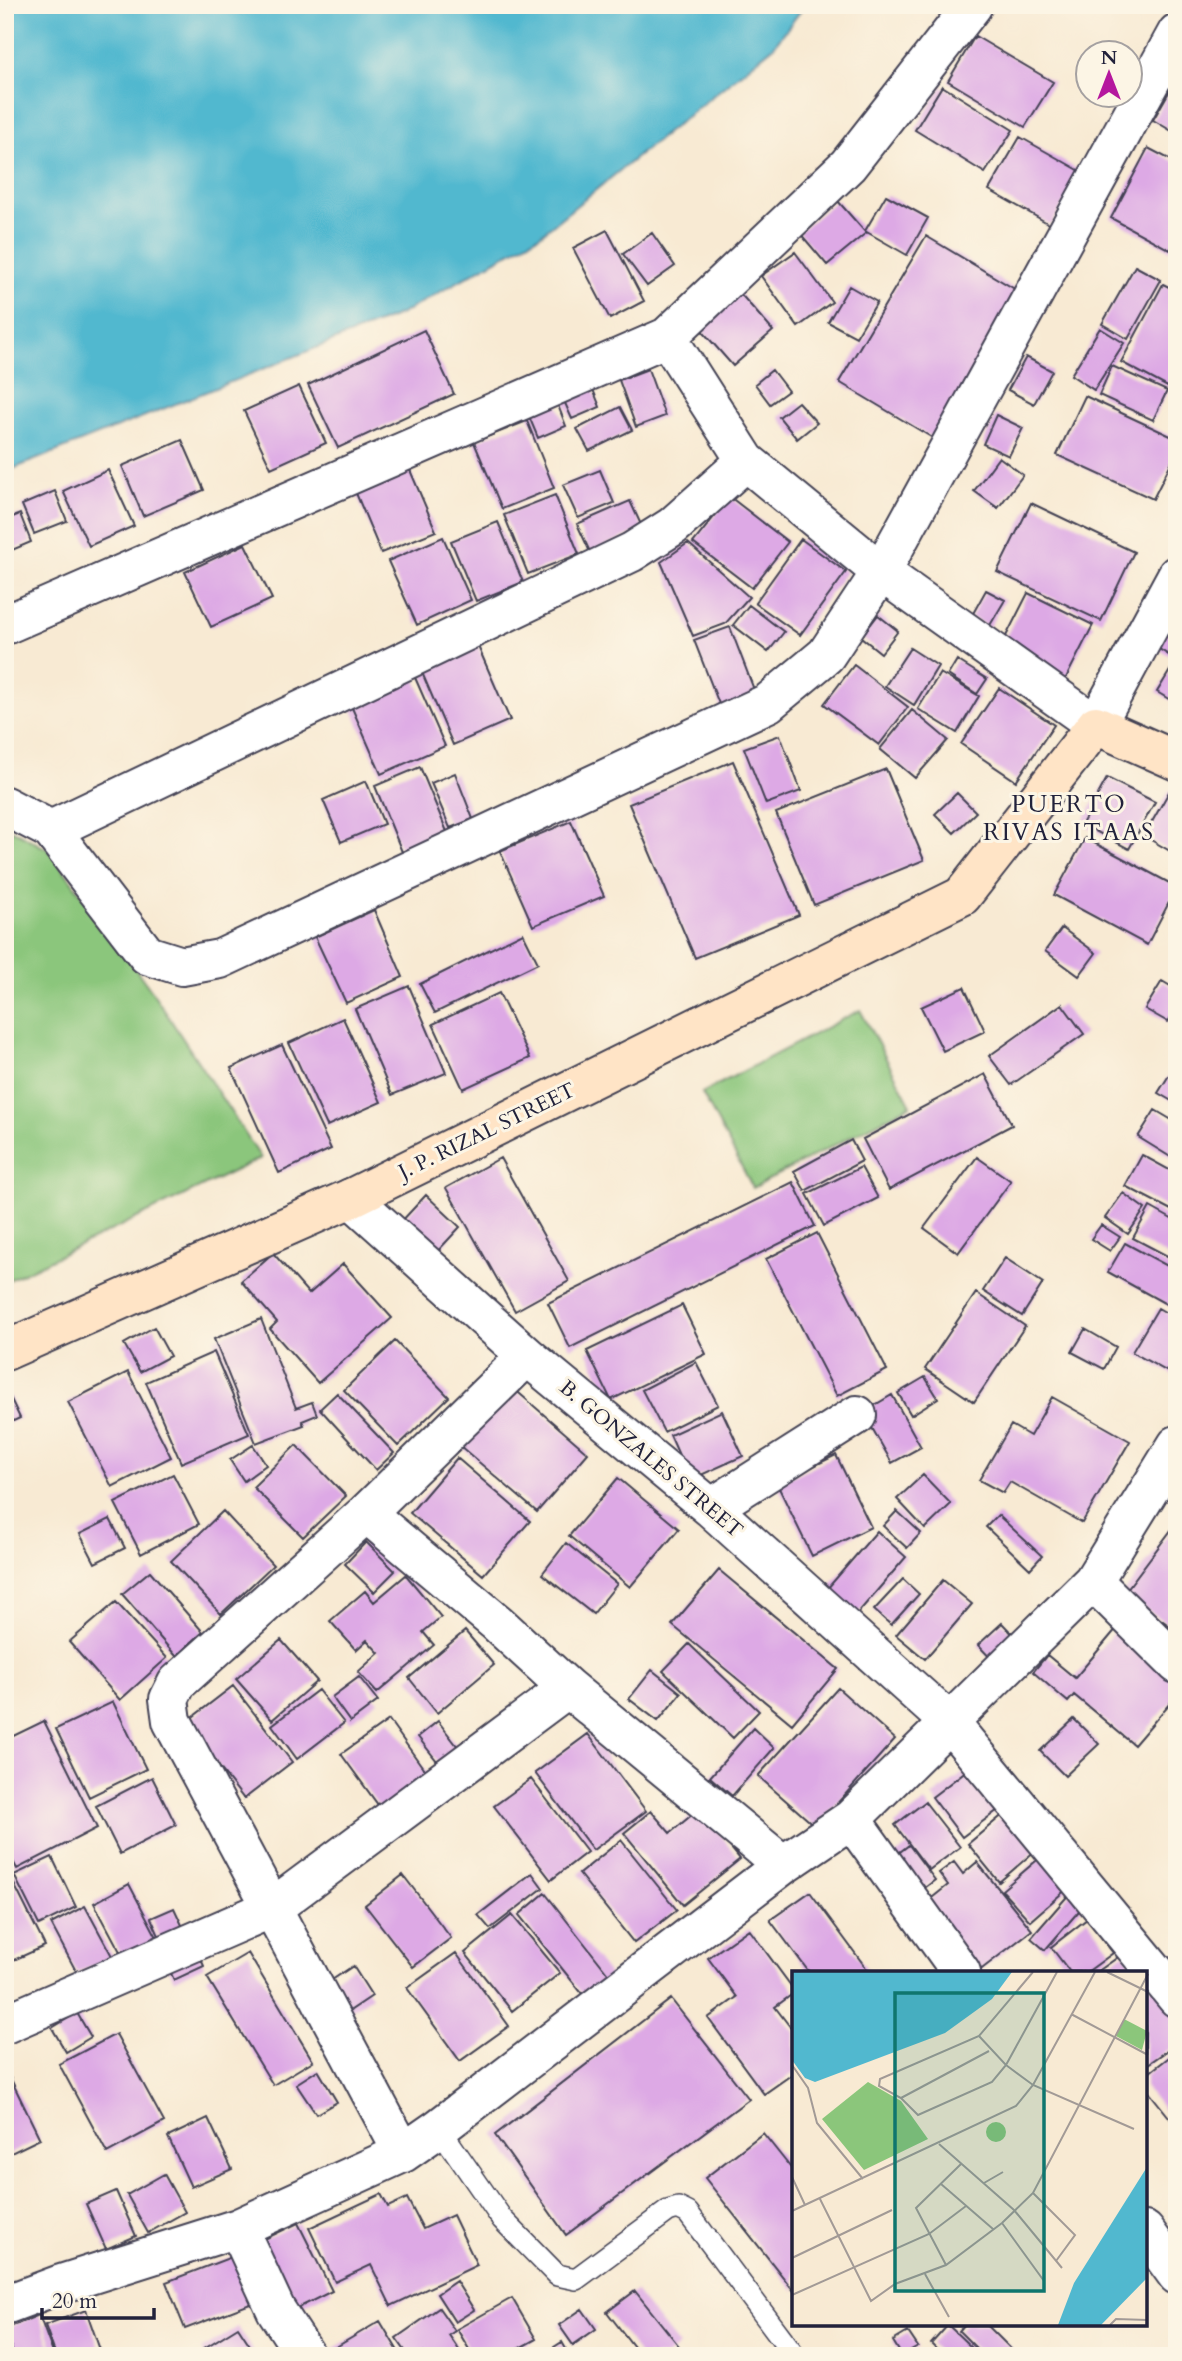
<svg xmlns="http://www.w3.org/2000/svg" width="1182" height="2361" font-family="Cardo,serif">
<style>
.green{fill:#8bc67b;stroke:#56745b;stroke-width:2}
.water{fill:#51b8cf;stroke:#3a6d85;stroke-width:2}
.building{fill:#dda9e5}
.lines{fill:none;stroke-linecap:round;stroke-linejoin:round}
.lane-casing{stroke:#424052;stroke-width:24}
.street-casing{stroke:#424052;stroke-width:42}
.secondary-casing{stroke:#424052;stroke-width:42}
.lane{stroke:#fff;stroke-width:21}
.street{stroke:#fff;stroke-width:38}
.secondary{stroke:#ffe4c6;stroke-width:38}
.labels{text-anchor:middle;dominant-baseline:central;stroke-width:6;stroke-linejoin:round;paint-order:stroke}
.street-label{font-size:21px;fill:#22223b;stroke:#fcf5e5}
.quarter-label{font-size:24px;letter-spacing:2px;fill:#22223b;stroke:#fcf5e5}
.inset-road{fill:none;stroke:#a29a96;stroke-width:2}
.view{fill:#0f766e;fill-opacity:0.15;stroke:#0f766e;stroke-width:3.5}
.inset-edge{fill:none;stroke:#22223b;stroke-width:3.5}
</style>
<rect width="100%" height="100%" fill="#fcf5e5"/>
<filter id="ink" filterUnits="userSpaceOnUse"><feTurbulence type="fractalNoise" baseFrequency=".0143" numOctaves="2"/><feDisplacementMap in="SourceGraphic" scale="14" xChannelSelector="R" yChannelSelector="G"/><feConvolveMatrix kernelMatrix="1 2 1 2 8 2 1 2 1" color-interpolation-filters="sRGB"/></filter>
<filter id="wash" filterUnits="userSpaceOnUse"><feTurbulence type="fractalNoise" baseFrequency=".00686" numOctaves="4" result="noise"/><feDisplacementMap in="SourceGraphic" scale="28" xChannelSelector="R" yChannelSelector="G"/><feGaussianBlur stdDeviation="1.57" result="paint"/><feColorMatrix in="noise" values="0 0 0 0 0 0 0 0 0 0 0 0 0 0 0 0 0 1.4 0 .05"/><feComposite in="paint" operator="in"/></filter>
<g filter="url(#wash)">
<rect width="100%" height="100%" fill="#f8ead3"/>
<path class="green" d="M5 826 49 850 153 993 261 1158 5 1282Z
M860 1010 911 1105 753 1188 702 1093Z"/>
<path class="water" d="M5 5H805L773 47 540 235 401 314 5 472Z"/>
<g id="blocks">
<path class="building" d="M975 36 1053 82 1025 127 948 81Z
M1177 78V134L1153 120Z
M942 86 1013 130 985 173 915 130Z
M1020 137 1082 172 1051 225 989 190Z
M1148 148 1177 163V238L1170 250 1111 218Z
M886 195 928 218 907 255 865 231Z
M837 200 866 233 827 265 799 232Z
M607 230 644 301 610 319 573 248Z
M652 233 675 266 647 286 623 254Z
M926 236 1023 294 936 440 839 382Z
M795 252 832 302 798 327 761 276Z
M1135 266 1161 280 1128 339 1102 324Z
M1163 284 1177 291V392L1121 362Z
M849 286 877 302 856 337 828 322Z
M738 291 773 331 733 366 698 326Z
M1100 328 1124 343 1094 390 1071 375Z
M424 330 454 394 338 448 308 385Z
M1026 357 1052 371 1034 404 1008 390Z
M1112 366 1167 391 1153 420 1099 395Z
M648 369 665 416 636 427 619 380Z
M772 370 788 391 770 404 755 384Z
M590 382 600 407 572 419 561 394Z
M299 386 326 443 271 468 244 411Z
M554 395 566 426 538 438 525 407Z
M1085 396 1177 439V451L1153 499 1057 455Z
M798 402 817 423 797 439 779 417Z
M620 407 632 430 589 451 577 429Z
M996 415 1023 428 1009 456 983 444Z
M527 421 554 488 502 509 474 442Z
M182 440 204 490 143 516 122 466Z
M999 457 1023 475 998 508 974 491Z
M407 463 436 531 381 553 353 486Z
M108 470 134 526 89 546 63 491Z
M600 470 614 503 578 518 563 485Z
M55 491 67 521 34 534 22 505Z
M555 495 579 554 528 574 504 515Z
M730 497 788 542 752 588 693 543Z
M630 501 643 529 590 552 577 524Z
M1031 503 1134 552 1101 621 997 572Z
M20 514 31 542 5 553V520Z
M498 522 523 582 476 601 451 541Z
M443 537 471 600 417 625 388 561Z
M801 539 846 572 800 635 755 603Z
M688 543 749 597 725 624 693 636 661 562Z
M245 544 272 599 211 627 185 572Z
M986 590 1005 600 989 627 971 617Z
M1028 593 1093 625 1065 680 1000 648Z
M749 605 784 632 768 652 733 625Z
M1161 607 1177 617V649L1172 657 1143 639Z
M878 615 898 631 881 653 861 637Z
M730 627 756 695 721 709 694 640Z
M477 644 510 720 453 745 420 668Z
M910 648 938 666 914 705 885 686Z
M1177 659V704L1157 692Z
M957 660 987 679 977 694 948 675Z
M854 665 908 707 879 745 824 704Z
M413 673 445 746 381 774 349 701Z
M940 673 979 696 957 733 918 709Z
M999 688 1054 725 1016 781 961 744Z
M912 710 948 740 915 778 880 749Z
M780 735 801 791 766 804 744 748Z
M733 761 799 915 695 958 629 804Z
M420 767 448 834 402 852 375 786Z
M886 769 924 860 814 905 776 813Z
M455 773 473 819 450 828 431 783Z
M1107 778 1155 802 1129 849 1082 824Z
M366 781 384 824 341 842 323 800Z
M1170 790 1177 794V855L1144 836Z
M957 793 976 812 954 833 935 814Z
M571 821 604 896 533 926 500 851Z
M1085 838 1177 887 1147 945 1054 895Z
M374 910 403 977 346 1003 315 937Z
M1062 928 1096 953 1079 976 1045 951Z
M523 933 538 963 435 1013 420 984Z
M1162 981 1177 990V1008L1168 1022 1145 1009Z
M409 986 446 1073 392 1095 355 1009Z
M964 987 985 1031 943 1051 921 1007Z
M499 993 530 1058 463 1089 433 1024Z
M1062 1004 1084 1034 1011 1085 989 1056Z
M343 1018 381 1102 327 1126 289 1043Z
M282 1045 331 1149 279 1173 231 1068Z
M1173 1069 1177 1071V1104L1158 1093Z
M985 1074 1012 1125 889 1190 863 1139Z
M1155 1110 1177 1123V1161L1138 1137Z
M851 1140 862 1161 805 1191 794 1171Z
M1142 1155 1177 1174V1213L1125 1186Z
M977 1157 1011 1181 958 1253 924 1228Z
M500 1158 569 1281 515 1311 446 1188Z
M861 1167 878 1198 824 1226 807 1194Z
M793 1182 815 1226 570 1348 548 1303Z
M1123 1193 1145 1209 1128 1234 1105 1218Z
M426 1195 460 1227 435 1254 400 1223Z
M1150 1207 1177 1222V1261L1133 1238Z
M1101 1225 1120 1237 1110 1251 1091 1239Z
M817 1233 887 1370 837 1396 766 1259Z
M1125 1243 1177 1271 1175 1309 1108 1272Z
M273 1253 309 1294 343 1264 392 1318 318 1383 270 1329 277 1322 241 1281Z
M1005 1258 1043 1283 1022 1316 983 1291Z
M976 1293 1025 1326 974 1402 925 1369Z
M682 1305 706 1354 611 1400 587 1351Z
M1158 1308 1177 1319V1377L1132 1352Z
M261 1319 296 1408 312 1402 317 1415 302 1421 304 1425 256 1443 214 1339Z
M154 1327 170 1356 140 1372 124 1344Z
M1085 1329 1116 1347 1104 1369 1072 1352Z
M395 1341 449 1397 398 1446 344 1390Z
M214 1352 249 1434 181 1463 146 1382Z
M696 1362 718 1405 664 1432 642 1390Z
M128 1372 171 1457 112 1487 68 1402Z
M925 1377 938 1398 911 1415 898 1393Z
M512 1387 588 1453 537 1512 460 1446Z
M337 1393 394 1453 376 1470 320 1409Z
M9 1395 20 1418 5 1425V1396Z
M892 1395 921 1447 892 1463 863 1412Z
M1052 1397 1130 1441 1082 1523 1010 1482 1003 1493 979 1480 1011 1425 1030 1436Z
M722 1411 743 1456 690 1480 670 1435Z
M253 1445 266 1465 244 1481 230 1460Z
M296 1445 346 1496 303 1537 253 1487Z
M836 1455 871 1527 812 1556 777 1484Z
M457 1458 530 1521 483 1575 410 1513Z
M173 1474 199 1524 141 1554 115 1503Z
M923 1475 951 1504 925 1529 897 1499Z
M618 1478 679 1529 630 1587 569 1536Z
M223 1511 273 1565 221 1614 171 1561Z
M897 1511 921 1533 907 1548 883 1526Z
M998 1515 1042 1556 1030 1569 986 1527Z
M110 1519 125 1548 95 1563 80 1534Z
M1172 1529 1177 1533V1631L1124 1593Z
M877 1531 906 1557 857 1614 827 1589Z
M366 1542 395 1571 374 1592 345 1564Z
M566 1543 617 1584 593 1614 542 1574Z
M719 1570 838 1669 792 1724 672 1625Z
M150 1571 203 1632 176 1656 122 1594Z
M406 1575 441 1617 423 1632 434 1645 377 1693 358 1672 379 1653 367 1640 356 1650 330 1621 365 1591 374 1602Z
M903 1579 919 1594 891 1625 874 1610Z
M943 1580 972 1604 925 1659 896 1635Z
M116 1602 167 1658 120 1700 69 1642Z
M1002 1623 1020 1642 996 1664 978 1645Z
M1117 1628 1177 1677V1695L1134 1745 1074 1695 1068 1702 1033 1672 1047 1655 1075 1678Z
M465 1631 494 1665 437 1713 409 1678Z
M281 1640 317 1681 272 1720 236 1679Z
M689 1644 759 1711 733 1738 663 1671Z
M652 1670 681 1693 658 1721 629 1699Z
M359 1677 378 1701 350 1722 332 1697Z
M233 1686 292 1762 244 1799 185 1723Z
M838 1688 895 1739 816 1827 758 1776Z
M318 1690 344 1723 297 1759 272 1725Z
M113 1702 146 1769 89 1797 56 1729Z
M1074 1719 1099 1744 1065 1776 1040 1751Z
M389 1720 431 1779 384 1813 341 1754Z
M44 1721 97 1828 17 1869 5 1846V1740Z
M438 1721 461 1751 441 1766 418 1737Z
M753 1728 774 1748 732 1796 710 1777Z
M588 1734 646 1811 593 1850 535 1773Z
M971 1767 1002 1807 962 1837 932 1797Z
M152 1777 176 1825 120 1854 96 1806Z
M531 1779 587 1852 551 1880 494 1806Z
M925 1802 960 1847 929 1870 895 1825Z
M699 1809 740 1859 683 1905 624 1833 651 1811 670 1833Z
M1005 1813 1036 1850 999 1882 968 1844Z
M621 1840 677 1910 634 1943 579 1874Z
M909 1845 935 1880 914 1896 887 1862Z
M1050 1849 1077 1880 1030 1921 1002 1890Z
M52 1857 76 1907 39 1925 14 1875Z
M954 1862 963 1874 977 1862 1032 1930 978 1972 918 1909 948 1885 939 1873Z
M532 1873 543 1888 490 1929 478 1915Z
M403 1875 451 1938 413 1967 365 1905Z
M12 1880 45 1946 5 1964V1883Z
M129 1884 160 1943 125 1961 94 1903Z
M810 1892 869 1972H809L770 1920Z
M1071 1892 1085 1904 1045 1950 1031 1938Z
M545 1893 610 1976 584 1996 519 1915Z
M85 1906 112 1956 77 1973 51 1924Z
M174 1908 188 1938 165 1949 151 1918Z
M512 1915 560 1973 512 2011 465 1953Z
M1087 1919 1113 1953 1087 1972H1070L1051 1947Z
M749 1929 794 1990V1993L775 2007 794 2032V2073L764 2094 708 2018 737 1997 708 1958Z
M195 1946 204 1966 174 1980 165 1960Z
M248 1953 313 2061 273 2085 207 1977Z
M456 1953 509 2026 460 2061 407 1988Z
M1124 1953 1138 1972H1097Z
M353 1966 372 1996 348 2012 329 1982Z
M1156 1984 1177 2013V2044L1145 2066V1991Z
M671 1999 749 2099 566 2235 495 2135Z
M77 2013 91 2037 66 2052 52 2028Z
M116 2034 164 2122 107 2153 59 2064Z
M1177 2051V2127L1145 2087V2076Z
M5 2067 40 2139 5 2156Z
M318 2070 337 2102 316 2114 296 2084Z
M208 2118 232 2169 191 2187 168 2137Z
M763 2133 794 2172V2291L705 2178Z
M164 2174 185 2212 148 2233 127 2195Z
M116 2191 136 2236 106 2249 86 2204Z
M381 2194 388 2207 407 2198 423 2229 453 2215 477 2265 391 2306 371 2265 335 2282 309 2228Z
M298 2223 332 2291 284 2315 250 2246Z
M234 2256 253 2303 185 2329 166 2282Z
M456 2281 474 2310 455 2322 437 2294Z
M635 2291 679 2346 667 2356H641L607 2312Z
M512 2298 536 2339 505 2356H473L457 2329Z
M439 2308 455 2331 449 2335 463 2356H425L423 2352 418 2356H409L396 2338Z
M582 2309 596 2329 573 2345 559 2325Z
M86 2310 100 2350 84 2356H56L45 2325Z
M39 2315 54 2356H14L5 2329Z
M380 2321 401 2356H321Z
M965 2324H986L1016 2354 1014 2356H984L959 2331Z
M948 2325 973 2349 966 2356H943L931 2344Z
M238 2327 257 2356H205L201 2350Z
M908 2332 918 2347 902 2356 893 2341Z
M562 2342 570 2356H555L551 2349Z"/>
</g>
</g>
<g filter="url(#ink)">
<use href="#blocks" fill-opacity="0" stroke="#424052" stroke-width="2"/>
<g class="lines">
<g class="lane-casing">
<path id="lane" d="M439 2128 502 2219 557 2275 576 2279 668 2211 678 2208 688 2213 795 2356"/>
</g>
<g class="street-casing">
<path id="street" d="M1177 33 881 572 1096 725 1177 575
M5 625 667 337 848 165 973 5
M5 806 51 830 147 955 182 966 220 959 768 703 826 655 881 572 746 461 667 337
M51 830 632 552 673 526 746 461
M351 1198 527 1356 711 1508 949 1722 1177 1998
M711 1508 857 1415
M366 1513 497 1623 568 1688 783 1865
M1093 1581 1177 1664
M851 1819 961 1972
M5 2024 272 1908 568 1688
M403 2153 172 1721 169 1699 177 1683 366 1513 527 1356
M238 2228 276 2310 306 2356
M1145 2231 1177 2275
M5 2305 61 2284 238 2228 403 2153 439 2128 783 1865 851 1819 1093 1581 1177 1445"/>
</g>
<g class="secondary-casing">
<path id="secondary" d="M5 1351 351 1198 962 896 1096 725 1177 761"/>
</g>
<use href="#lane" class="lane"/>
<use href="#street" class="street"/>
<use href="#secondary" class="secondary"/>
</g>
</g>
<g class="labels">
<g class="street-label">
<text transform="translate(487 1131) rotate(-26)">J. P. RIZAL STREET</text>
<text transform="translate(651 1459) rotate(40)">B. GONZALES STREET</text>
</g>
<g class="quarter-label">
<text x="1069" y="804">PUERTO<tspan x="1069" dy="28">RIVAS ITAAS</tspan></text>
</g>
</g>
<g transform="translate(792 1971)">
<rect width="355" height="355" fill="#f8ead3"/>
<path d="M332 48 355 60 350 79 324 65ZM76 111 109 130 136 168 72 199 30 148ZM194 161a10 10 0 1 1 20 0a10 10 0 1 1-20 0Z" fill="#8bc67b"/>
<path d="M0 1H220L200 28 153 62 23 111 13 107 0 89ZM355 196V307L309 354H266L282 312Z" fill="#51b8cf"/>
<path class="inset-road" d="M265 1 214 94 241 114 342 158M315 1 356 21M279 43 356 84M187 65 214 94 200 111 126 144 109 127 87 115 88 108 187 65 241 1M0 94 16 117 25 152 71 208M109 127 197 80M147 173 222 239 270 297M0 206 13 234M192 212 211 201M149 213 201 258M241 222 283 264 264 290M28 228 79 330 103 313 154 294 210 252 241 222 356 3M0 240 224 135 241 114 303 1M210 252 252 310M0 287 100 239M154 294 124 237 169 193M133 303 157 346M0 324 137 263 174 235M318 354 324 348 356 349"/>
<path class="view" d="M103 22H252V320H103Z"/>
<rect width="355" height="355" class="inset-edge"/>
</g>
<rect width="1182" height="2361" fill="none" stroke="#fcf5e5" stroke-width="28"/>
<g transform="translate(1109 74)"><circle r="33" fill="#fcf5e5" stroke="#a5a1a1" stroke-width="2"/>
<path d="M0-5L12 26L0 18L-12 26Z" fill="#b5179e"/>
<text y="-10" font-size="19" font-weight="bold" text-anchor="middle" fill="#22223b">N</text>
</g>
<path d="M42 2308v10h112v-10" fill="none" stroke="#22223b" stroke-width="3.5"/>
<text x="52" y="2308" font-size="21" fill="#22223b" stroke="#fcf5e5" stroke-width="5" paint-order="stroke">20 m</text>
</svg>
